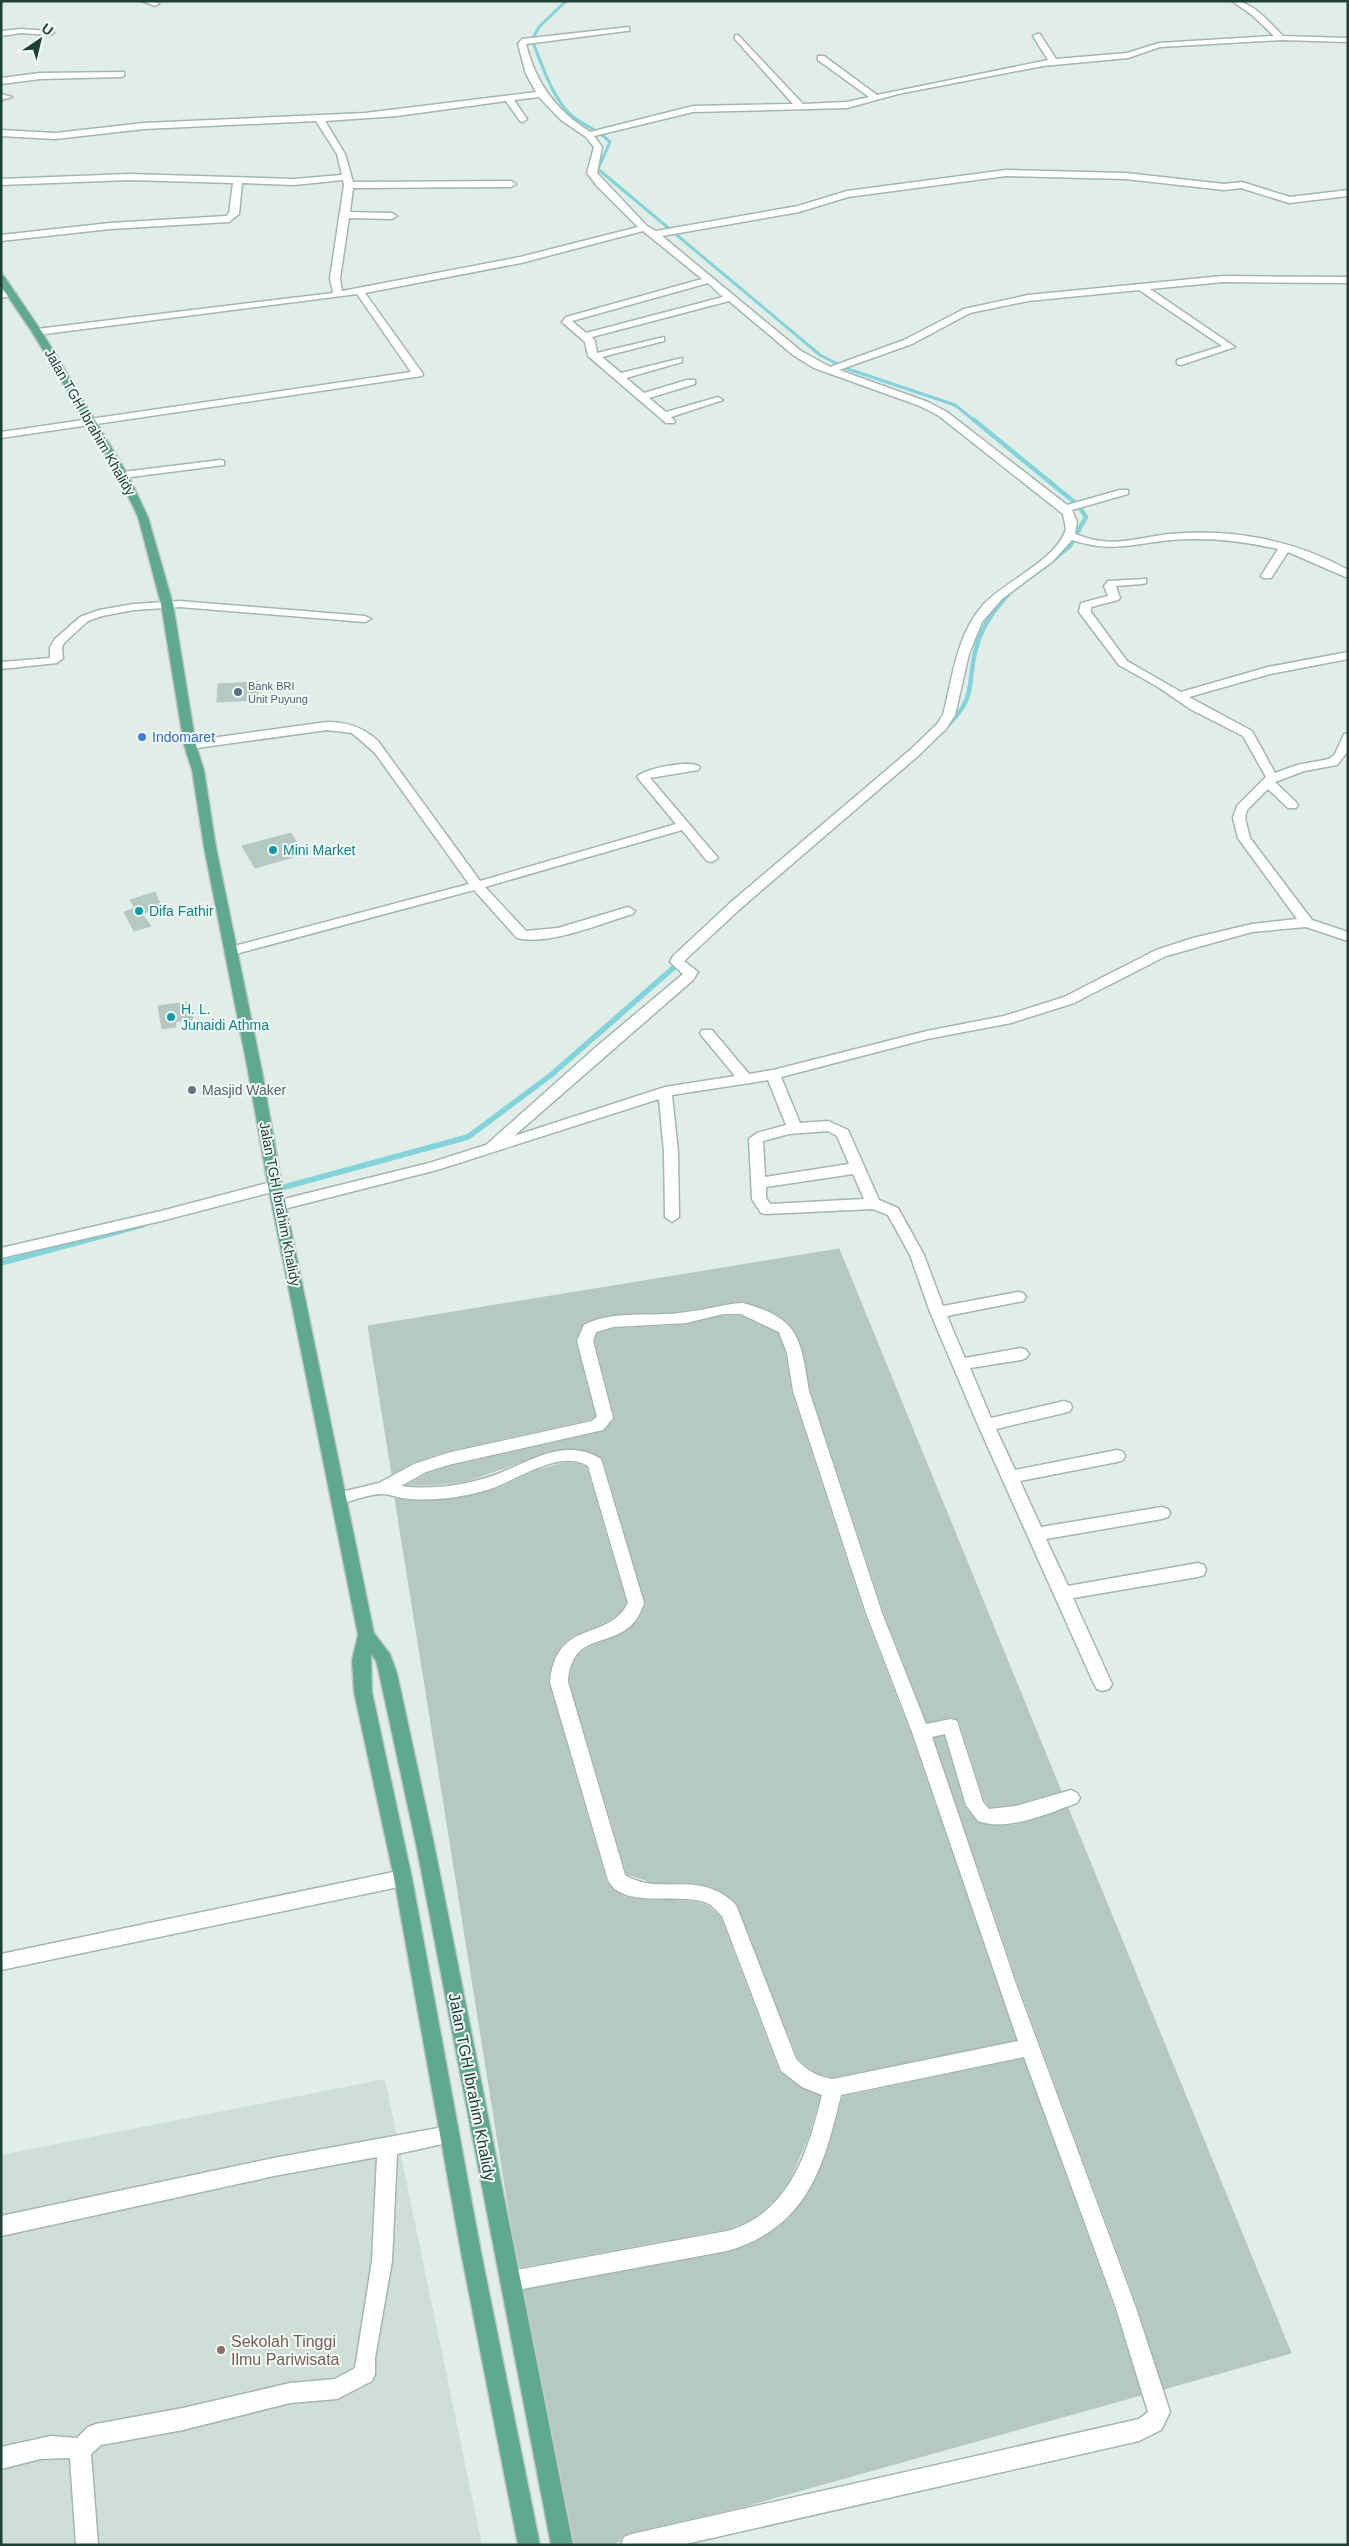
<svg xmlns="http://www.w3.org/2000/svg" width="1349" height="2546" font-family="Helvetica,sans-serif">
<style>
.built{fill:#cfded6}
.lines{fill:none;stroke-linecap:round;stroke-linejoin:round}
.stream-far2{stroke:#83d3da;stroke-width:3}
.stream-far1{stroke:#83d3da;stroke-width:4.5}
.stream{stroke:#83d3da;stroke-width:5.5}
.building{fill:#b6c9c0;stroke:#b3c8be}
.minor-casing{stroke:#a3b7ae;stroke-width:3}
.major-casing{stroke:#c0cac6;stroke-width:3}
.minor{fill:#fff;fill-rule:evenodd}
.major{fill:#60a990;fill-rule:evenodd}
.service-dot{fill:#5c6f8a;stroke:#f2faf5;stroke-width:2}
.shop-dot{fill:#3f7fe0;stroke:#f2faf5;stroke-width:2}
.culture-dot{fill:#0f9aa8;stroke:#f2faf5;stroke-width:2}
.worship-dot{fill:#6b7280;stroke:#f2faf5;stroke-width:2}
.education-dot{fill:#8d6e63;stroke:#f2faf5;stroke-width:2}
.labels{text-anchor:middle;dominant-baseline:central;stroke-width:4;stroke-linejoin:round;paint-order:stroke}
.far-service-label{font-size:11px;fill:#4e5e75;stroke:#f2faf5;text-anchor:start}
.street-label{font-size:14px;fill:#1f4135;stroke:#f2faf5}
.shop-label{font-size:14px;fill:#366cbe;stroke:#f2faf5;text-anchor:start}
.culture-label{font-size:14px;fill:#0d838f;stroke:#f2faf5;text-anchor:start}
.worship-label{font-size:14px;fill:#5b616d;stroke:#f2faf5;text-anchor:start}
.near-street-label{font-size:16px;fill:#1f4135;stroke:#f2faf5}
.near-education-label{font-size:16px;fill:#785e54;stroke:#f2faf5;text-anchor:start}
</style>
<rect width="100%" height="100%" fill="#e1eee7"/>
<path class="built" d="M385 2079 482 2545H1V2155Z"/>
<g class="lines">
<path class="stream-far2" d="M566 1 539 27 532 40C542 64 550 93 569 113 581 125 598 129 610 142L598 169 820 355 845 368 955 405 976 422"/>
<path class="stream-far1" d="M974 420 1078 505 1086 517 1070 546 1044 567
M944 729C980 695 965 685 977 645 983 624 996 608 1010 592"/>
<path class="stream" d="M277 1189 468 1137 551 1075 680 962
M1 1263 143 1225"/>
</g>
<path class="building" d="M258 682V700L217 702 218 684Z
M291 833 304 854 255 868 242 846Z
M155 892 161 906 142 914 151 926 134 931 124 912 135 908 130 900Z
M189 1002 193 1019 175 1022 176 1027 162 1029 158 1006Z
M839 1249 1061 1791 1016 1804 990 1807 985 1801 959 1720 951 1717 927 1722 884 1612 811 1391 801 1343 788 1322 777 1314 743 1301 673 1312 608 1315 583 1323 575 1341 595 1416 591 1419 446 1451 413 1462 392 1474 368 1326Z
M723 1316H741L778 1333 785 1353 791 1392 864 1614 910 1733 1016 2040 833 2077 818 2073 801 2062 798 2058 737 1904 723 1893 708 1886 652 1882 627 1874 570 1682 573 1666 578 1656 586 1649 627 1631 638 1620 646 1604 603 1458 587 1451 558 1449 467 1481 434 1485H407L427 1474 448 1467 603 1432 615 1418 595 1341 597 1334 613 1329 686 1325Z
M564 1463H576L586 1467 626 1603 618 1614 607 1621 571 1637 561 1646 553 1661 548 1682 606 1881 614 1891 625 1897 639 1899 696 1902 706 1905 715 1912 720 1917 779 2072 801 2088 820 2096 808 2137 791 2177 780 2194 765 2209 748 2221 726 2229 520 2267 510 2217 395 1498 430 1501 469 1496 499 1488 538 1470Z
M944 1736 964 1806 978 1823 990 1826 1015 1825 1068 1808 1291 2353 1164 2389 1138 2307 1018 1983 934 1738Z
M1023 2059 1114 2309 1141 2395 745 2506 632 2532 623 2535 620 2541 609 2545H575L524 2290 727 2253 755 2242 777 2228 795 2212 809 2193 829 2148 843 2097Z"/>
<g class="lines">
<g class="minor-casing">
<path id="minor" d="M142 1H155L159 4 155 6Z
M1232 1C1253 1 1269 22 1283 36L1348 38V42L1281 40 1160 47 1128 58 1043 66 898 94 847 108 693 112 594 136 602 147 597 173 647 226 656 231 798 206 847 191 1006 170 1126 173 1224 184 1242 182 1290 197 1348 190V196L1289 203 1241 188 1224 190 1126 179 1006 176 848 197 799 212 662 236 801 351 830 367 904 340 964 309 1028 295 1223 276 1348 277V283L1223 282 1150 289 1235 347 1181 365 1177 364V360L1222 346 1139 290 1028 301 970 313 912 344 839 370 928 402 947 412 1067 505 1120 490H1128V494L1072 510 1077 522 1075 534C1084 537 1092 540 1101 541 1124 544 1148 536 1170 534 1231 528 1294 540 1348 570V578L1288 552 1271 578H1263L1261 576 1278 549C1243 541 1207 537 1171 540 1130 544 1113 553 1072 540L1053 561 1002 599 982 622 969 654 955 715 946 729 918 756 740 909 684 961 698 972 693 980 514 1136 665 1087 735 1076 702 1036 700 1033 702 1030H712L749 1074 773 1070 927 1031 1004 1016 1064 997 1156 950 1193 938 1252 924 1297 919 1238 838 1233 818 1237 806 1266 777 1243 736 1190 709 1158 687 1119 665 1079 612 1081 603 1108 596 1104 586 1108 581 1146 579V583L1142 584 1116 586 1120 598 1118 600 1091 607V612L1127 661 1181 692 1268 667 1348 652V659L1270 674 1189 697 1252 731 1275 773 1297 765 1329 759 1335 754 1344 734 1348 733V751L1337 765 1304 771 1275 782 1296 802 1298 805 1296 808H1288L1268 789 1247 810 1245 818 1250 838 1312 920 1348 932V941L1306 927 1252 932 1166 956 1074 1003 1011 1023 927 1039 781 1077 800 1123 828 1121 848 1130 879 1200 898 1208 924 1255 943 1306 1018 1292 1023 1293 1026 1297 1023 1301 947 1316 965 1358 1021 1348 1026 1350 1029 1354 1026 1358 1021 1360 970 1368 991 1418 1064 1401 1070 1403 1072 1407 1070 1411 1064 1413 996 1429 1015 1470 1117 1450 1123 1452 1125 1456 1123 1460 1117 1462 1020 1481 1041 1527 1162 1507 1168 1509 1170 1513 1168 1517 1162 1519 1046 1539 1068 1586 1198 1563 1204 1565 1206 1570 1204 1575 1198 1577 1073 1598 1112 1684 1109 1689 1103 1691 1097 1689 1094 1684 978 1425 930 1312 910 1255 888 1215 873 1209 766 1214 761 1213 752 1199 749 1139 757 1133 786 1125 768 1080 672 1095 678 1152 679 1217 672 1222 665 1217 664 1152 659 1099 437 1170 280 1210 273 1205 280 1200 429 1163 486 1145 596 1047 683 974 670 962 673 956 730 903 910 750 937 724 943 715C953 677 956 636 983 605 1005 581 1057 560 1066 529L1063 514 939 416 920 406 814 368 793 355 729 301 592 337 595 341 597 353 664 337V341L602 357 621 373 682 358V362L626 378 644 393 687 380H695V384L649 398 666 412 718 397 723 400 671 417 675 421 674 423H666L588 356 585 342 562 322 566 317 702 279 643 231 521 263 365 293 423 374 422 376 1 438V432L411 372 357 294 37 335 32 332 37 329 333 293 330 278 344 185 343 180 294 185 242 183 239 214 229 222 110 229 1 241V235L110 223 226 216 229 213 233 183 129 180 1 185V179L129 174 294 179 342 175 337 154 316 121 144 129 55 139 1 136V130L55 133 144 123 365 113 536 92 526 74 518 44 522 39 629 27V31H626L526 44C536 84 556 110 590 132L693 106 793 104 735 39V35H738L803 104 847 102 869 97 818 60V56H824L877 95 1048 60 1033 36 1037 34H1040L1056 59 1127 53 1159 43 1274 36 1252 15ZM539 97 561 120 586 137 594 147 587 173 597 186 638 227 520 257 342 291 340 278 349 218 392 219 397 216 392 213 350 212 353 188 511 187 516 184 511 181 353 182 345 154 325 121 397 116 506 101 520 121 523 122 527 119 514 100ZM708 283 723 297 586 333 572 321ZM828 1131 837 1136 849 1164 765 1177 763 1141 789 1134ZM853 1174 864 1199 770 1204 766 1198V1187Z
M21 29 50 31 54 33 50 35 21 33 1 36V31Z
M124 72V76L121 77 40 79 1 84V78L40 73Z
M1 94 12 97 1 100Z
M11 290 16 293 14 295 1 298V292Z
M220 460 224 461V465L123 478 118 475 123 472Z
M180 601 365 616 371 619 365 622 180 607 134 610 102 616 88 621 64 643 62 647 63 658 57 663 1 669V662L50 658V647L55 639 80 617 99 610 134 604Z
M327 722C347 722 363 727 378 741L480 881 676 824 637 777C644 768 693 759 700 767L698 770 650 778 718 858 712 862 707 861 682 830 485 887 526 931 558 928 628 907 635 911 633 914C601 923 550 946 517 938L474 890 232 955 227 954 225 951 227 948 469 884 375 753 352 733 327 730 190 749 184 745 190 741Z
M275 1181 282 1186 280 1190 161 1221 1 1258V1248L161 1211Z
M743 1303C800 1319 800 1337 809 1391L882 1613 926 1724 951 1719 957 1721 983 1802 989 1809 1016 1806 1071 1790 1077 1793 1080 1798 1077 1803C1049 1813 1008 1832 978 1821L966 1805 945 1734 932 1737 1016 1984 1136 2308 1170 2412 1161 2430 1139 2441 681 2545H621L624 2537 632 2534 1139 2419 1148 2412 1116 2308 1024 2057 841 2095C823 2170 807 2227 727 2251L511 2291 504 2288 501 2281 504 2274 511 2271 727 2231C790 2213 808 2152 822 2095L802 2087 781 2071 722 1916C717 1911 713 1906 707 1903 682 1892 622 1910 608 1880L550 1682C557 1617 607 1643 628 1603L588 1466C558 1448 516 1482 487 1490 463 1497 436 1501 411 1499 402 1499 393 1495 384 1494 371 1493 352 1501 339 1504L333 1502 331 1498 333 1494 379 1483 414 1464 447 1453 592 1421 597 1417 577 1341 584 1325C615 1309 653 1318 686 1312 706 1310 723 1304 743 1303ZM723 1314H741L779 1332 787 1353 793 1391 866 1613 912 1732 1018 2041 833 2079C817 2077 807 2070 796 2059L736 1905C699 1868 660 1897 625 1875L568 1682C572 1630 611 1650 635 1621 639 1616 642 1608 644 1603L601 1459C562 1435 526 1465 489 1477 461 1486 430 1490 401 1486L426 1472 448 1465 603 1430 613 1418 593 1341 596 1332 613 1327 686 1323Z
M403 1870 409 1872 412 1878 409 1884 403 1886 1 1970V1954Z
M449 2126 456 2129 459 2135 456 2141 397 2154 392 2261 375 2358V2374L372 2381 337 2399 290 2403 183 2430 101 2445 91 2454 98 2545H76L70 2458 40 2459 1 2469V2447L51 2436 77 2438 88 2427 96 2424 183 2408 290 2383 335 2379 355 2368 372 2261 377 2157 274 2176 1 2236V2216L274 2158Z"/>
</g>
<g class="major-casing">
<path id="major" d="M1 275 4 276 42 332 128 475 148 517 173 604 196 745 204 770 216 847 262 1071 282 1186 374 1633 390 1654 397 1673 434 1844 573 2545H551L416 1844 379 1673 376 1661 371 1654 372 1692 412 1878 481 2252 540 2545H518L461 2252 394 1878 354 1692 352 1660 358 1635 268 1186 248 1071 204 847 192 770 184 745 161 604 138 517 118 475 32 332 1 286Z"/>
</g>
<use href="#minor" class="minor"/>
<use href="#major" class="major"/>
</g>
<circle class="service-dot" cx="238" cy="692" r="5"/>
<circle class="shop-dot" cx="142" cy="737" r="5"/>
<g class="culture-dot">
<circle cx="273" cy="850" r="5"/>
<circle cx="139" cy="911" r="5"/>
<circle cx="171" cy="1017" r="5"/>
</g>
<circle class="worship-dot" cx="192" cy="1090" r="5"/>
<circle class="education-dot" cx="221" cy="2350" r="5"/>
<g class="labels">
<g class="far-service-label">
<text x="248" y="686">Bank BRI<tspan x="248" dy="13">Unit Puyung</tspan></text>
</g>
<g class="street-label">
<text transform="translate(90 422) rotate(60)">Jalan TGH Ibrahim Khalidy</text>
<text transform="translate(280 1204) rotate(79)">Jalan TGH Ibrahim Khalidy</text>
</g>
<g class="shop-label">
<text x="152" y="737">Indomaret</text>
</g>
<g class="culture-label">
<text x="283" y="850">Mini Market</text>
<text x="149" y="911">Difa Fathir</text>
<text x="181" y="1009">H. L.<tspan x="181" dy="16">Junaidi Athma</tspan></text>
</g>
<g class="worship-label">
<text x="202" y="1090">Masjid Waker</text>
</g>
<g class="near-street-label">
<text transform="translate(472 2087) rotate(79)">Jalan TGH Ibrahim Khalidy</text>
</g>
<g class="near-education-label">
<text x="231" y="2341">Sekolah Tinggi<tspan x="231" dy="18">Ilmu Pariwisata</tspan></text>
</g>
</g>
<rect width="1349" height="2546" fill="none" stroke="#1f4135" stroke-width="5"/>
<g transform="translate(40 40) rotate(35)" stroke="#f2faf5" stroke-width="4" paint-order="stroke">
<path d="M0-4L9 19L0 12L-9 19Z" fill="#1f4135"/>
<text y="-8" font-size="14" font-weight="bold" text-anchor="middle" fill="#1f4135">U</text>
</g>
</svg>
